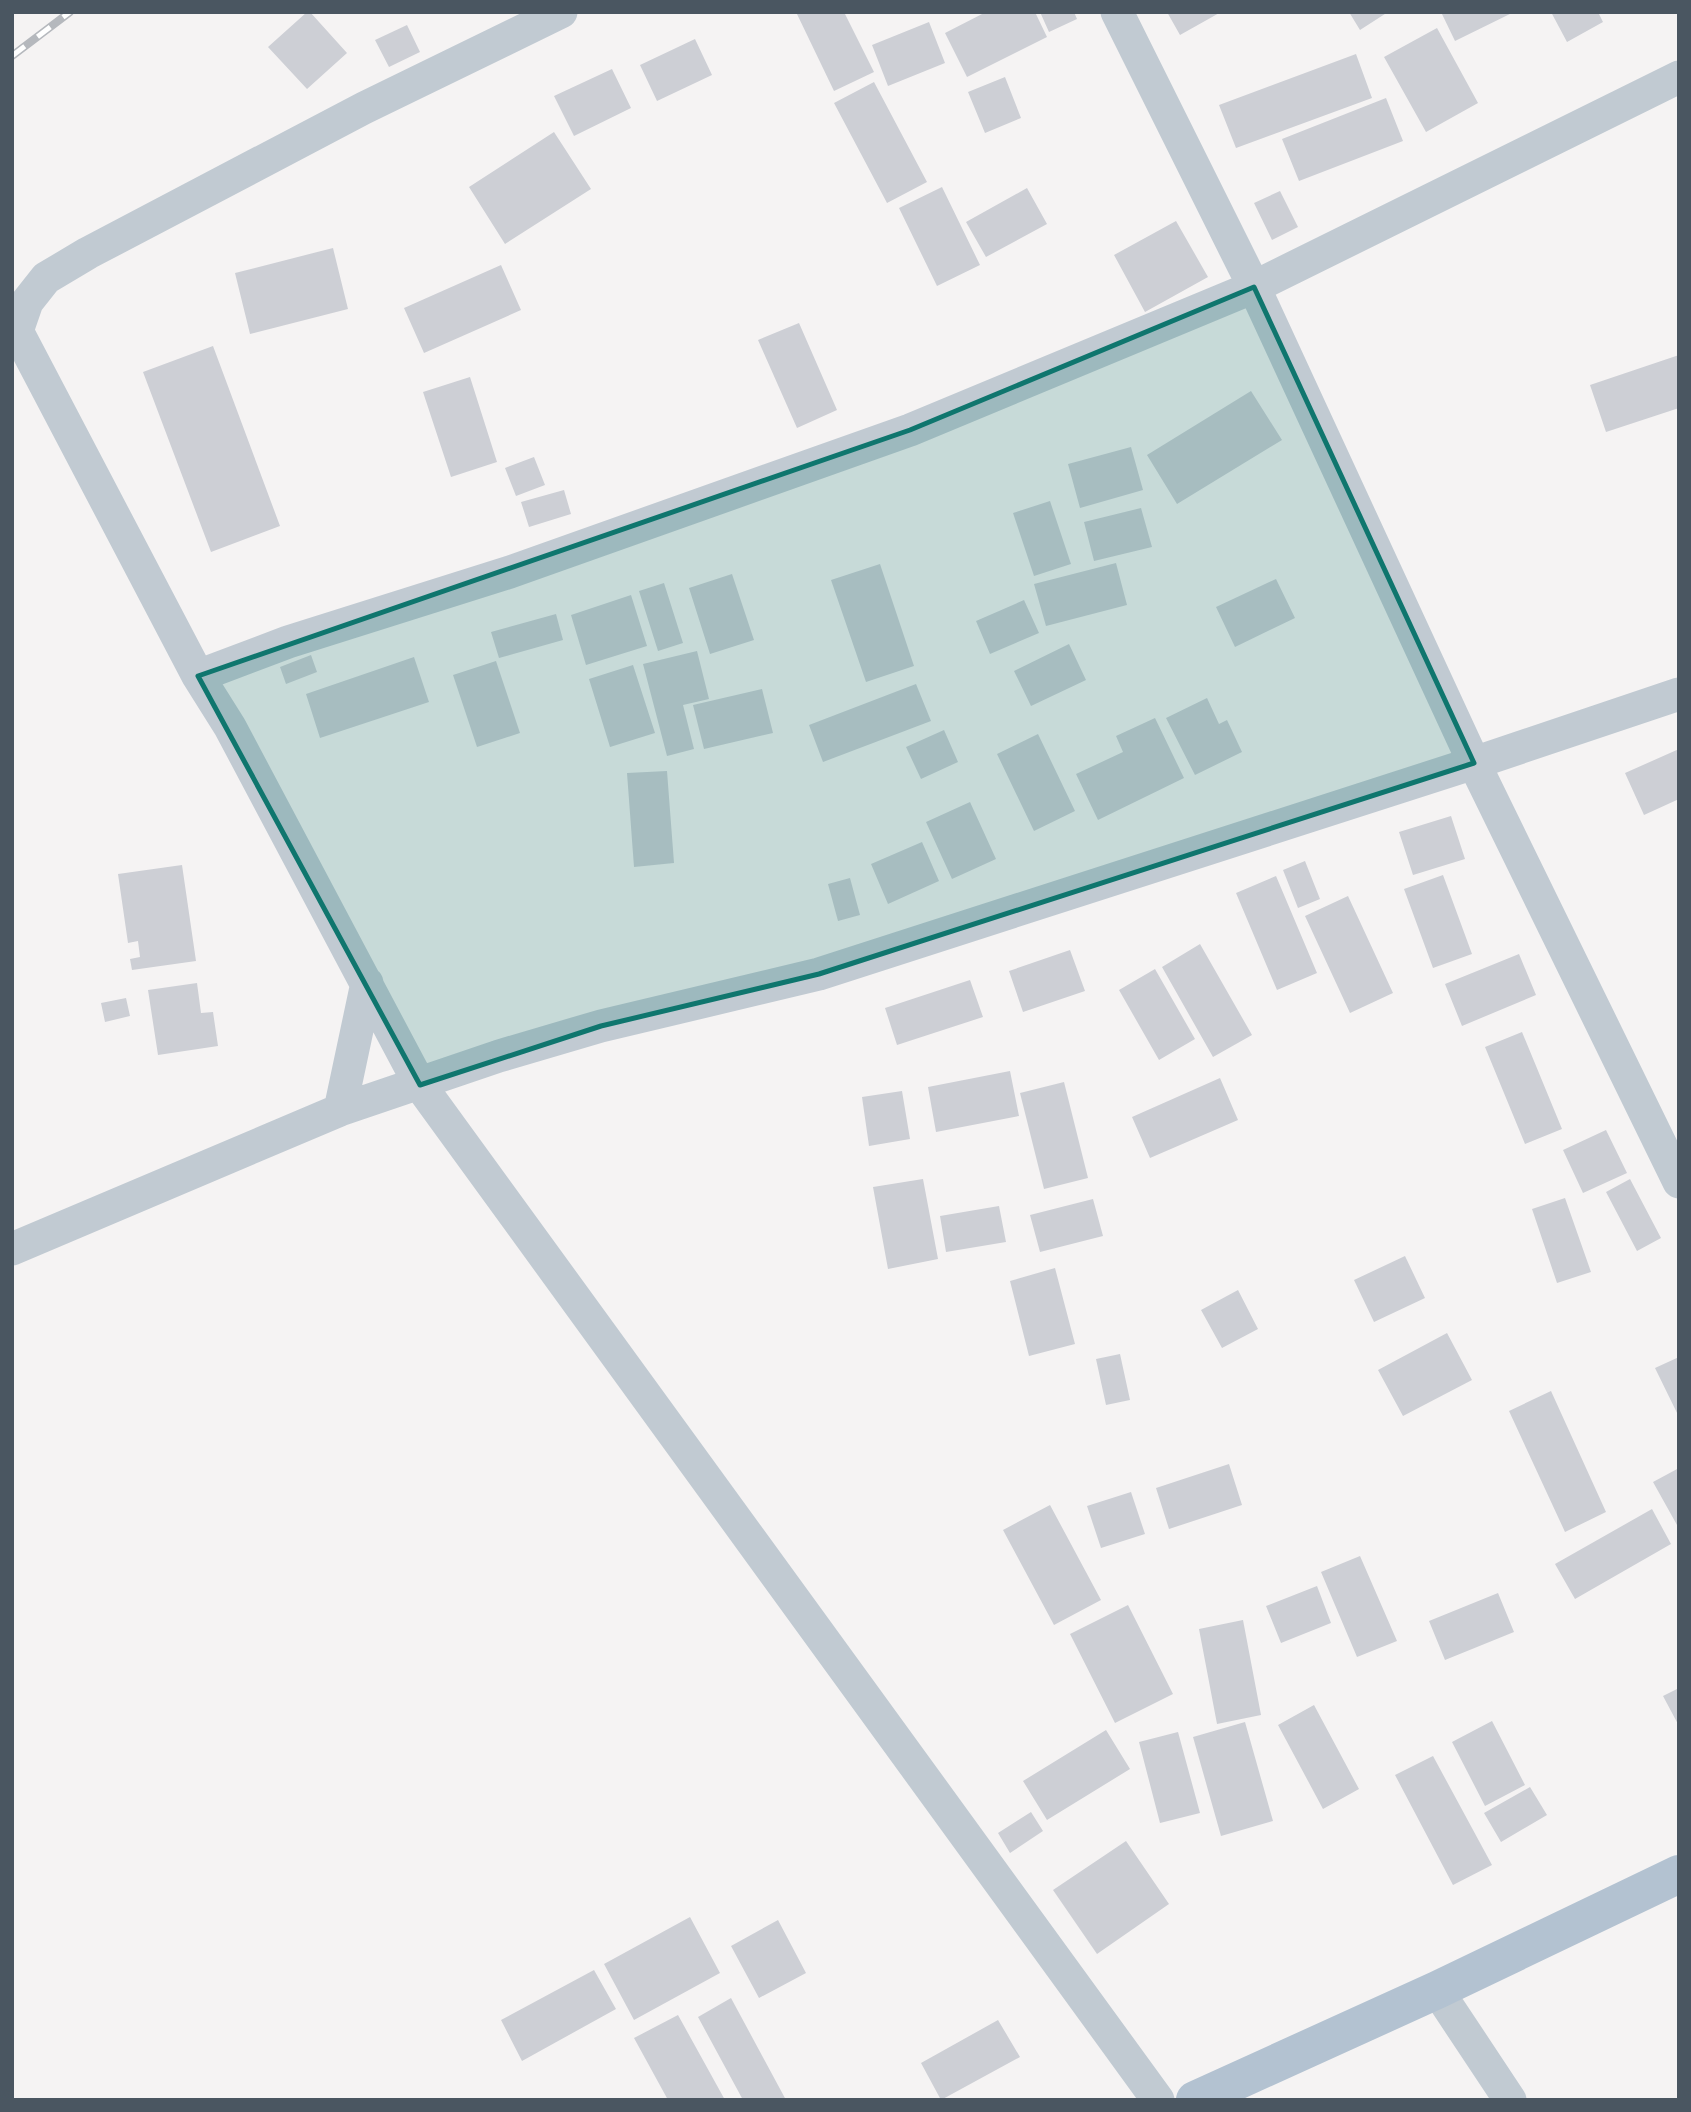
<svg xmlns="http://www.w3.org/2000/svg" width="1691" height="2112" font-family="Ubuntu,sans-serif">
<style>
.building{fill:#cdcfd5}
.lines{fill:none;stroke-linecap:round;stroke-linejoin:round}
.minor{stroke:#c1cad2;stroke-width:33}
.primary{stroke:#b3c2d1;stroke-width:38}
.rail-casing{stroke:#b5b8bd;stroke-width:8}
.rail{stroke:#fff;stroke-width:5;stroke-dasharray:16;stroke-linecap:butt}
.marked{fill:#0f766e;fill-opacity:0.2;stroke:#0f766e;stroke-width:5;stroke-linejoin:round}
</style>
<rect width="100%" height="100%" fill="#f5f3f3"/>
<path class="building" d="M307 12H310L347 53 307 89 268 47Z
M796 12H844L874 72 834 91Z
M986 12H1035L1047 37 967 77 945 33Z
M1040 12H1074L1077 19 1049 32Z
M1167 12H1221L1180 35Z
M1349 12H1388L1360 30Z
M1441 12H1514L1455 41Z
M1551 12H1598L1603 22 1567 42Z
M929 22 945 63 888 86 872 45Z
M407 25 420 52 389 67 375 40Z
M1437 28 1478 103 1426 132 1384 57Z
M695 39 712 75 657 101 640 65Z
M1356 54 1372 98 1236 148 1219 105Z
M612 69 631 108 574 136 554 96Z
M1005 77 1021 118 985 133 968 92Z
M874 82 927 182 887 203 834 103Z
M1386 98 1403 141 1299 181 1282 139Z
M554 132 591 189 505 244 469 187Z
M942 187 980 265 937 286 899 208Z
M1027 188 1047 224 986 257 966 222Z
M1280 191 1298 227 1272 240 1254 203Z
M1176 221 1208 277 1145 312 1114 255Z
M333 248 348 309 250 334 235 273Z
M501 265 521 310 424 353 404 308Z
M799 323 837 410 797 428 758 340Z
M213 346 280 526 211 552 143 372Z
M1679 355V408L1606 432 1590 385Z
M470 377 497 462 451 477 423 392Z
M1251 391 1282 440 1177 504 1147 455Z
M1131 447 1143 490 1080 508 1068 464Z
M534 457 545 485 516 496 505 468Z
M564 490 571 514 529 527 521 502Z
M1050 501 1071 564 1034 576 1013 513Z
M1141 508 1152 547 1094 561 1084 522Z
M1116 563 1127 605 1046 626 1034 584Z
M880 564 914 666 866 682 831 580Z
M732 574 754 640 710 654 689 588Z
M1276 579 1295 618 1235 647 1216 607Z
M664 583 683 643 658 651 639 591Z
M631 595 647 646 586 665 571 615Z
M1024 600 1039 633 990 654 976 621Z
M556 614 563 640 499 658 491 632Z
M1069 644 1086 680 1031 706 1014 671Z
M697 651 709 699 683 705 694 749 667 756 643 664Z
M311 655 317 672 286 684 280 667Z
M414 657 429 702 320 738 306 694Z
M496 661 520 733 477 747 453 675Z
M633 665 655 733 610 747 589 679Z
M916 684 931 721 823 762 809 725Z
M762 689 773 733 704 749 693 705Z
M1207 698 1219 724 1227 720 1242 752 1195 775 1166 718Z
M1155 718 1184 778 1098 820 1076 774 1123 752 1116 736Z
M944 730 958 762 921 779 906 747Z
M1038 734 1075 811 1034 831 997 754Z
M1679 749V799L1644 815 1625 773Z
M667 771 674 863 634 867 627 773Z
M970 802 996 859 952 879 926 822Z
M1451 816 1465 859 1413 875 1399 832Z
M922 842 939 881 888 904 871 864Z
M1305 861 1320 899 1298 908 1283 870Z
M182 865 196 961 132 970 130 959 140 957 138 941 128 943 118 874Z
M1443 875 1472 954 1433 968 1404 889Z
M1276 876 1317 973 1277 990 1236 893Z
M850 878 860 915 838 921 828 884Z
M1348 896 1393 993 1350 1013 1305 916Z
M1200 944 1252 1035 1213 1057 1162 967Z
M1070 950 1085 991 1023 1012 1009 971Z
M1519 954 1536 995 1462 1026 1445 984Z
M1155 969 1195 1039 1159 1060 1119 990Z
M970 980 983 1017 897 1045 885 1008Z
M197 983 201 1013 213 1012 218 1046 158 1055 148 990Z
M126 998 130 1016 105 1022 101 1003Z
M1522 1032 1562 1129 1525 1144 1485 1047Z
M1010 1071 1019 1116 936 1132 928 1087Z
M1220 1078 1238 1120 1150 1158 1132 1117Z
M1064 1082 1088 1178 1044 1189 1020 1093Z
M902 1091 910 1139 869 1146 862 1097Z
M1606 1130 1627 1173 1583 1193 1563 1150Z
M923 1179 938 1259 888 1269 873 1187Z
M1630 1179 1661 1238 1637 1251 1606 1192Z
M1565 1198 1591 1272 1557 1283 1532 1209Z
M1093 1199 1103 1236 1040 1252 1030 1215Z
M999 1206 1006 1242 946 1252 940 1216Z
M1405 1256 1425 1298 1374 1322 1354 1280Z
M1055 1268 1075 1344 1029 1356 1010 1281Z
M1238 1290 1258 1329 1222 1348 1201 1310Z
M1447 1333 1472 1380 1403 1416 1378 1370Z
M1120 1354 1130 1400 1106 1405 1096 1359Z
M1679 1357V1417L1655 1368Z
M1551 1391 1606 1512 1565 1532 1509 1411Z
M1229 1464 1242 1505 1169 1529 1156 1488Z
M1679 1468V1524L1677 1525 1653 1482Z
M1131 1492 1145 1534 1101 1548 1087 1506Z
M1050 1505 1101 1600 1054 1625 1003 1530Z
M1652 1509 1671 1544 1575 1599 1555 1564Z
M1360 1556 1397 1641 1357 1657 1321 1572Z
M1317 1586 1331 1623 1281 1643 1266 1606Z
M1498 1593 1514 1632 1445 1660 1429 1621Z
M1128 1605 1173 1694 1115 1723 1070 1634Z
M1243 1620 1261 1715 1217 1724 1199 1629Z
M1679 1688V1726L1663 1696Z
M1314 1705 1359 1789 1323 1809 1278 1725Z
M1492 1721 1525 1785 1485 1806 1452 1742Z
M1245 1722 1273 1821 1221 1836 1193 1737Z
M1106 1730 1130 1769 1047 1820 1023 1781Z
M1178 1732 1200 1813 1160 1823 1139 1742Z
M1433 1756 1492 1865 1453 1885 1395 1775Z
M1530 1787 1547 1815 1501 1842 1484 1813Z
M1031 1812 1043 1831 1010 1853 998 1833Z
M1126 1841 1169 1904 1097 1954 1053 1890Z
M690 1917 720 1973 634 2020 604 1964Z
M778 1920 806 1973 759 1998 731 1946Z
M594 1970 616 2009 522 2061 501 2020Z
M731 1998 786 2100H743L698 2017Z
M678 2015 725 2100H668L634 2038Z
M998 2020 1020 2057 941 2100 921 2063Z"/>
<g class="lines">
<path class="minor" d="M1117 12 1254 287 1474 763 1679 1182
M198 676 17 331 27 302 46 278 88 253 364 108 561 12
M340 1110 367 983
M12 1249 340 1110 499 1056 601 1026 819 974 1474 763 1679 694
M1437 1990 1510 2100
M1158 2100 420 1085 230 727 198 676 288 642 510 572 910 430 1254 287 1679 77"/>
<path class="primary" d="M1195 2100 1437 1990 1679 1874"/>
<g class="rail-casing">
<path id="rail" d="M12 56 70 12"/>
</g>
<use href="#rail" class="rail"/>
</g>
<path class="marked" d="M1254 287 1474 763 819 974 601 1026 420 1085 198 676 910 430Z"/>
<rect width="1691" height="2112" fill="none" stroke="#4a5661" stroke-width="28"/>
</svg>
